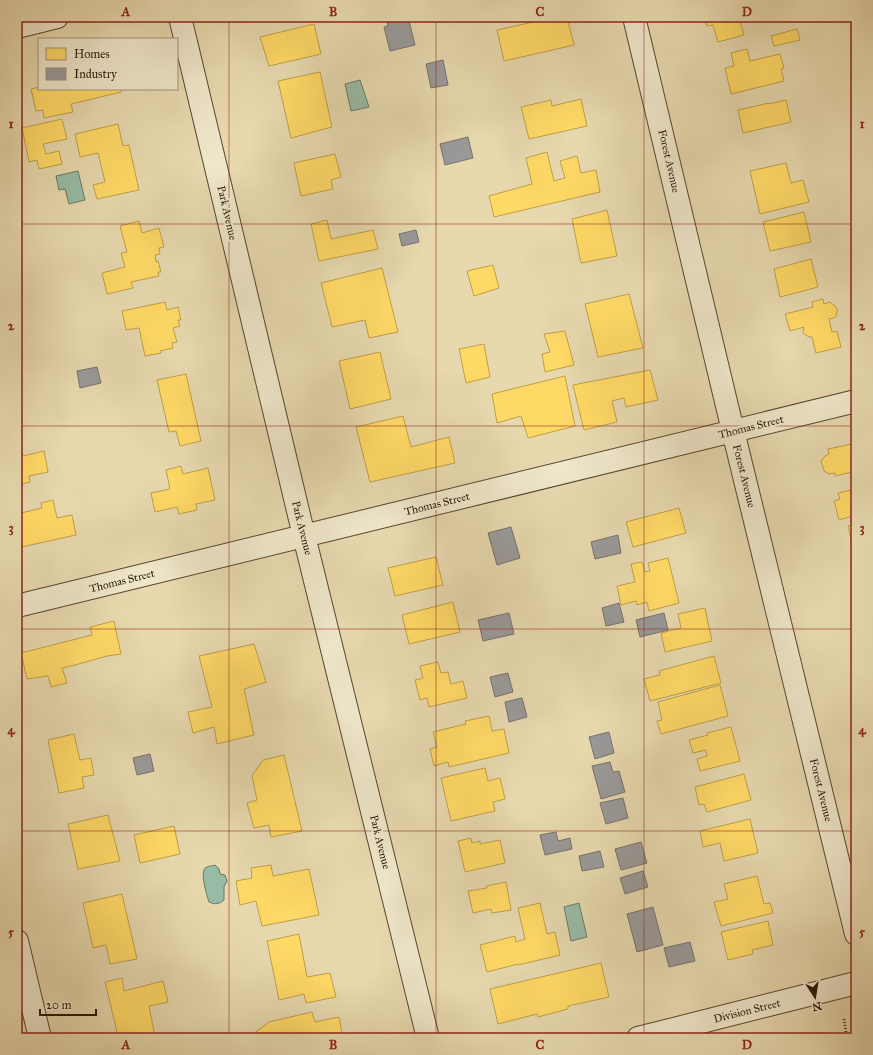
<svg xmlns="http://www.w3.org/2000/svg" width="873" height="1055" font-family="'IM FELL Great Primer',serif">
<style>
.water{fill:#98bba6;stroke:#6a7966}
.homes{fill:#ffd966;stroke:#be9f49}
.industry{fill:#999;stroke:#76726d}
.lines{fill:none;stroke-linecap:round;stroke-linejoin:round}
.minor-casing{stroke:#56472f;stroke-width:24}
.path{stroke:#261705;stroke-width:2.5;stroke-dasharray:1 2;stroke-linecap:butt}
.minor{stroke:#efe6ca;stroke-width:22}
.grid{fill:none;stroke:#8f2418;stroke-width:1;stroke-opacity:0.55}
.labels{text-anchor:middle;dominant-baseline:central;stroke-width:4;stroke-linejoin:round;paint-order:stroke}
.street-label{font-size:11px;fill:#261705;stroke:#efe6ca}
.neatline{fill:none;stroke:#8f2418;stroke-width:1.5}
.grid-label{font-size:13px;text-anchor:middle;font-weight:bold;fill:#8f2418}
</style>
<rect width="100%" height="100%" fill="#e7d8ae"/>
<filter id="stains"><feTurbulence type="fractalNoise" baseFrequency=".005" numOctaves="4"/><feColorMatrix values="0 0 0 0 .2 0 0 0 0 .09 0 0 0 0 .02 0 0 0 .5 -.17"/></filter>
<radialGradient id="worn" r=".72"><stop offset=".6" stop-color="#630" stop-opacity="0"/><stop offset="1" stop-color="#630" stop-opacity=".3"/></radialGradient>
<path class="water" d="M360 80 369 107 351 111 345 84Z
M78 171 85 200 69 204 65 189 59 190 56 176Z
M215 865 219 869 220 874 225 875 227 881 224 887V900C219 904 216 905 209 902 207 896 201 876 204 870 205 866 212 866 215 865Z
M579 903 587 937 571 941 564 907Z"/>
<path class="homes" d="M556 17H567L574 45 504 61 497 30Z
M712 17H739L744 35 718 42 713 25 707 26 705 19Z
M314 24 321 54 269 66 260 37Z
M797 29 800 40 774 46 771 36Z
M747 49 750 61 780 54 784 68 781 69 784 81 731 94 725 68 734 66 731 53Z
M320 72 332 127 291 138 278 81Z
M39 87V89H121V92L71 104 73 112 44 118 43 110 36 111 31 89Z
M581 99 587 126 529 139 521 107 551 100 552 106Z
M786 100 791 122 743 133 738 110 769 103V104Z
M62 119 67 139 43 144 46 154 59 151 62 164 39 169 37 160 29 162 22 128Z
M118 124 123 146 129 145 139 190 97 199 93 185 105 182 98 153 80 157 75 134Z
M547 152 554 181 565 178 560 161 577 156 581 173 596 170 600 192 494 217 489 196 532 184 526 158Z
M335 154 341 177 331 180 333 189 301 196 294 163Z
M786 163 791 183 803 180 809 202 760 214 750 171Z
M607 210 617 256 581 263 572 219Z
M804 212 811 242 770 251 763 222Z
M327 220 331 239 373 230 378 249 319 261 311 224Z
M139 221 142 233 159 228 164 247 159 248 160 254 155 255 156 262 158 261 161 272H158L159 276 131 282 133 288 107 294 102 273 125 267 121 253 127 252 120 226Z
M811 259 818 287 780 297 774 269Z
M493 265 499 288 474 296 467 271Z
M382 268 398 332 369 338 365 320 332 327 321 283Z
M629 294 643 348 598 357 585 304Z
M823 299 824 304 830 302 835 306 837 309V312L836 316 834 318 829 319 832 332 837 331 841 347 816 353 812 337H809L804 334 803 332 804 327 790 331 785 314 813 307 812 302Z
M165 302 167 310 178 307 181 320H178L180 326 173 328 177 342 172 343 173 348 160 351 161 353 145 356 139 328 126 330 122 311Z
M565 331 574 365 545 372 542 354 550 352 544 334Z
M484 344 490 377 466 383 459 349Z
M380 352 391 399 350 409 339 361Z
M650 370 658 400 626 407 624 398 612 401 617 422 584 430 573 385Z
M186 374 201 441 180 446 176 431 169 432 157 380Z
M565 376 575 426 528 438 521 416 497 423 492 394Z
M403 416 411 447 449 437 455 463 370 482 356 427Z
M17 431 23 456 44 451 48 472 29 476 30 482 17 485Z
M856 443V471L835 476V473L829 474 824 471 821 461 825 456 829 454 828 449Z
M181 466 183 474 208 468 215 500 196 504 197 510 179 514 177 507 155 512 151 493 170 489 166 470Z
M856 489V515L839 520 834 501 840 499 838 493Z
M17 493 21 513 42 508 41 503 53 500 57 518 72 515 76 535 17 548Z
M679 508 686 533 633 547 626 522Z
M856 524V560L848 526Z
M436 557 443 585 395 596 388 568Z
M668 558 679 603 649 611 647 602 637 605 636 601 621 605 617 586 635 582 631 564 642 562 645 572 650 571 648 563Z
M453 602 460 632 409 644 402 615Z
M705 608 712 641 665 652 661 633 681 628 678 614Z
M114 621 121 654 107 656 75 665 62 668 67 683 51 687 48 676 27 679 21 653 92 635 90 627Z
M254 644 266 682 244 689 254 735 217 744 214 727 193 733 188 712 212 707 199 656Z
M714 656 721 683 650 701 644 679 660 675 659 671Z
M438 662 441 673 448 672 451 684 463 681 467 698 429 707 427 698 420 700 415 680 423 678 420 666Z
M720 685 728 716 661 734 657 721 662 720 658 702Z
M489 716 492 731 504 729 509 753 449 767 448 762 434 766 430 749 437 747 433 732 466 724 465 721Z
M731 727 740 761 700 771 697 759 707 756 706 750 693 753 689 740 708 735 707 733Z
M74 734 80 760 91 758 94 775 82 777 84 788 59 793 48 740Z
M284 755 302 831 271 837 269 825 254 828 247 803 257 800 252 776 263 760Z
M485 768 488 781 500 778 505 799 493 802 495 811 451 821 441 778Z
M744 774 751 800 707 812 704 804 699 805 695 787Z
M108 815 120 861 78 869 68 824Z
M750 819 758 853 724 861 720 843 703 847 700 831Z
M174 826 180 854 140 863 134 835Z
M471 838 472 843 480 841V844L500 840 505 863 465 872 458 841Z
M271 865 273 876 309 869 319 915 262 926 256 901 240 905 236 881 252 878 251 868Z
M757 876 764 904 770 903 773 913 721 926 714 902 728 899 724 884Z
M506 882 511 910 492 913 491 909 473 913 468 891 487 888 486 886Z
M122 894 137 959 110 964 106 945 93 948 83 903Z
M540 903 547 934 555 932 560 955 518 965V964L487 972 480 945 515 936 516 942 525 939 518 908Z
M768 921 773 945 752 950 753 954 728 960 721 932Z
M299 934 307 977 330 973 336 997 306 1003 304 994 279 1000 267 941Z
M601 963 609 997 568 1006V1009L538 1017 537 1014 498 1024 490 989Z
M122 978 124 991 163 981 168 1002 149 1006 155 1037 151 1038H134L133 1033 118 1036 105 982Z
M312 1012 315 1022 339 1017 343 1038H252V1035L269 1022Z"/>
<path class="industry" d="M386 17H408L415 45 390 51 384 27 388 26Z
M443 60 448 85 431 88 426 64Z
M468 137 473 158 445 165 440 144Z
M416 230 419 242 402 246 399 234Z
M97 367 101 383 80 388 77 371Z
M511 527 520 558 497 565 488 533Z
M618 535 621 553 595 559 591 542Z
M619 603 624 622 606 626 602 608Z
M509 613 514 634 483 641 478 620Z
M664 613 668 630 640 637 636 620Z
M508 673 513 692 495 697 490 677Z
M522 698 527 717 509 722 505 702Z
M609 732 614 753 595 759 589 737Z
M150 754 154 771 137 775 133 758Z
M610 762 613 772 619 771 625 792 601 799 592 766Z
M623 798 628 818 606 824 600 803Z
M556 832 558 841 570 838 572 849 545 855 540 835Z
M641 842 647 863 621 870 615 849Z
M600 851 604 867 582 871 579 856Z
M643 871 648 887 625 894 620 878Z
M653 907 663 945 637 952 627 914Z
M690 942 695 961 669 967 664 948Z"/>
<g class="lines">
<g class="minor-casing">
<path id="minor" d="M180 17 304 536 428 1038
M634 17 733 431 856 934
M17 27 57 17
M17 606 856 401
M17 941 40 1038
M638 1038 856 983"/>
</g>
<path class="path" d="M844 1019 847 1038"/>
<use href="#minor" class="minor"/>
</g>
<path class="grid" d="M229 17V1038M436 17V1038M644 17V1038M17 224H856M17 426H856M17 629H856M17 831H856"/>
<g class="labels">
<g class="street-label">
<text transform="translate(669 161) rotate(77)">Forest Avenue</text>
<text transform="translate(227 213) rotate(77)">Park Avenue</text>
<text transform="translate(751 427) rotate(-14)">Thomas Street</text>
<text transform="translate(744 476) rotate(76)">Forest Avenue</text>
<text transform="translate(437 504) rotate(-14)">Thomas Street</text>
<text transform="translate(302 528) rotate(76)">Park Avenue</text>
<text transform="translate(122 581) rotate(-14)">Thomas Street</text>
<text transform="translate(821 790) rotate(76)">Forest Avenue</text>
<text transform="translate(380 842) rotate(76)">Park Avenue</text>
<text transform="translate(747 1011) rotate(-14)">Division Street</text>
</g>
</g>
<rect width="873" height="1055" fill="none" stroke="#e7d8ae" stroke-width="44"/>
<rect x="38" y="38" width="140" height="52" fill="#efe6ca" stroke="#9f937b"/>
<rect x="46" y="48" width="20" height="12" fill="#ffd966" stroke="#9f937b"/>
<text x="74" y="58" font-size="12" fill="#261705">Homes</text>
<rect x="46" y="68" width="20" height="12" fill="#999999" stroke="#9f937b"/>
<text x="74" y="78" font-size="12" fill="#261705">Industry</text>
<g transform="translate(815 997) rotate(168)" stroke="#efe6ca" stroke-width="3" paint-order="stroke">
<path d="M0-3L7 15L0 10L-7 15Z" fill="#261705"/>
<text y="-6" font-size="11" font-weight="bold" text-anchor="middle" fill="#261705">N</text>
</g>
<path d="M40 1009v6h56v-6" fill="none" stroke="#261705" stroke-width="2"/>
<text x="46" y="1009" font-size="12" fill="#261705" stroke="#efe6ca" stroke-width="3" paint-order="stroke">20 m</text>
<rect x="22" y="22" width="829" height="1011" class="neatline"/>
<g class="grid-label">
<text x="126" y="16">A</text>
<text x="333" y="16">B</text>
<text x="540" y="16">C</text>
<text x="747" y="16">D</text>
<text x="11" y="128">1</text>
<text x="862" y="128">1</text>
<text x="11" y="330">2</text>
<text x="862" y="330">2</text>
<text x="11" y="532">3</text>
<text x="862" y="532">3</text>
<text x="11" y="734">4</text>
<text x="862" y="734">4</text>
<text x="11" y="936">5</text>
<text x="862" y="936">5</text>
<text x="126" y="1049">A</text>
<text x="333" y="1049">B</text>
<text x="540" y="1049">C</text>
<text x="747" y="1049">D</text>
</g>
<rect width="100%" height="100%" filter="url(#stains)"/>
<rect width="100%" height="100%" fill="url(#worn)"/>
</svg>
